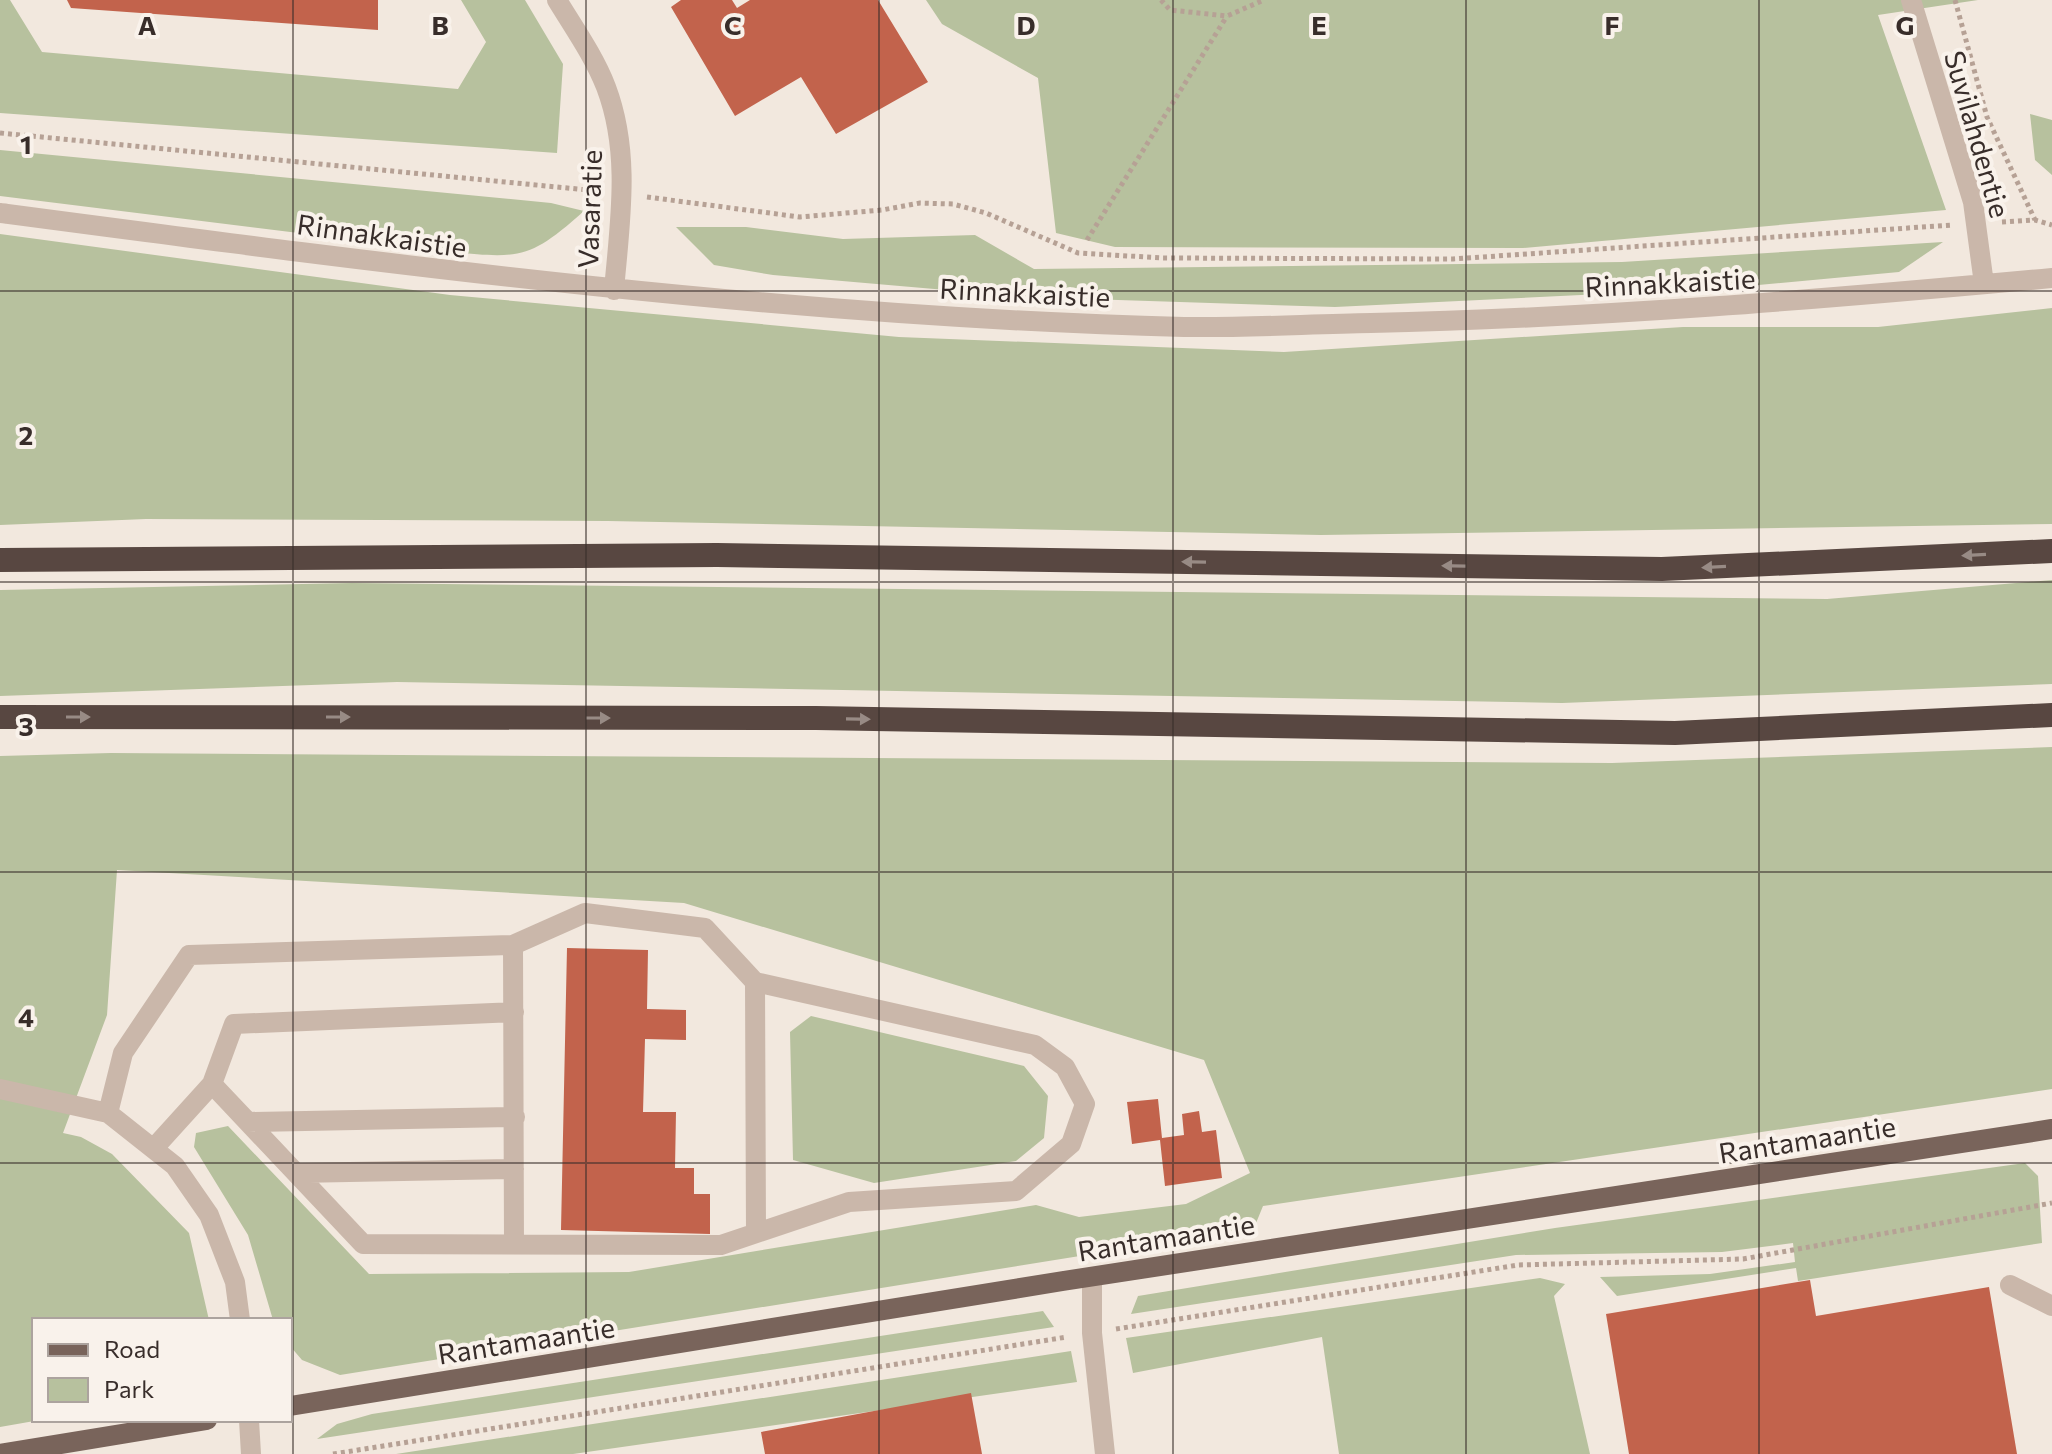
<svg xmlns="http://www.w3.org/2000/svg" width="2052" height="1454" font-family="Commissioner,sans-serif">
<style>
.green{fill:#b7c19e}
.building{fill:#c2634c}
.lines{fill:none;stroke-linecap:round;stroke-linejoin:round}
.path{stroke:#b6a195;stroke-width:5;stroke-dasharray:4 4;stroke-linecap:butt}
.minor{stroke:#cab7aa;stroke-width:20}
.major{stroke:#79645b;stroke-width:20}
.highway{stroke:#584741;stroke-width:24}
.oneway{fill:#988b85}
.grid{fill:none;stroke:#382d2a;stroke-width:2;stroke-opacity:0.55}
.labels{text-anchor:middle;dominant-baseline:central;stroke-width:8;stroke-linejoin:round;paint-order:stroke}
.street-label{font-size:28px;fill:#382d2a;stroke:#f9f2eb}
.grid-label{font-size:26px;text-anchor:middle;font-weight:bold;fill:#382d2a;stroke:#f9f2eb;stroke-width:8;stroke-linejoin:round;paint-order:stroke}
</style>
<rect width="100%" height="100%" fill="#f2e8de"/>
<path class="green" d="M0 0H10L42 52 458 89 486 42 461 0H525L563 64 557 153 0 113Z
M926 0H1978L1878 15 1946 210 1523 248 1115 247 1056 233 1038 78 942 24Z
M2030 114 2052 120V175L2035 160Z
M0 150 551 203 584 211C531 258 522 259 452 252L0 196Z
M676 227H746L843 239 975 235 1034 269 1622 262 1943 242 1899 272 1726 288 1335 307 1026 297 773 275 714 265Z
M0 234 450 295 899 337 1284 352 1683 327H1878L2052 308V524L1321 535 608 521 146 519 0 525Z
M2052 580V684L1562 703 397 682 0 696V590L352 583 1827 599Z
M2052 747V1089L1263 1206 1254 1228 340 1375 302 1360 290 1346V1320H273L248 1235 194 1147 196 1133 228 1126 369 1274 629 1272 1036 1205 1079 1217 1186 1204 1250 1173 1204 1060 684 903 117 870 107 1015 63 1133 81 1137 112 1154 189 1233 209 1320H34V1420H40L0 1427V756L111 753 1612 763Z
M811 1016 1024 1066 1048 1096 1044 1138 1016 1161 874 1183 793 1160 790 1032Z
M2025 1163 2038 1176 2042 1243 1798 1281 1796 1268 1617 1296 1600 1277 1710 1274 1795 1262 1793 1243 1722 1252 1516 1255 1131 1314 1138 1296 1555 1228Z
M1540 1278 1565 1284 1554 1296 1590 1454H1339L1322 1337 1133 1373 1126 1338Z
M1043 1311 1054 1327 317 1439 337 1424 372 1414Z
M1071 1351 1077 1382 573 1454H396Z"/>
<path class="building" d="M67 0H378V30L71 8Z
M681 0H732L737 8 750 0H878L928 82 836 134 801 77 735 116 671 7Z
M567 948 648 950 647 1009 686 1010V1040L645 1039 643 1112H676L675 1168H694V1194H710V1234L561 1230Z
M1158 1099 1162 1138 1184 1135 1182 1114 1199 1111 1202 1132 1216 1130 1222 1178 1165 1186 1160 1140 1132 1144 1127 1102Z
M1810 1280 1816 1316 1989 1287 2017 1454H1629L1606 1314Z
M971 1393 982 1454H765L761 1432Z"/>
<g class="lines">
<path class="path" d="M1161 0 1170 10 1227 16 1264 0
M1955 0 1987 117 2035 220
M0 133 598 191
M647 197 800 217 882 210 920 203 953 204 986 213 1078 253 1163 258 1453 259 1952 225
M2002 222 2035 220 2052 225
M1087 240 1227 16
M1116 1329 1518 1265 1743 1259 2052 1203
M333 1454 1067 1337"/>
<path class="minor" d="M557 0C574 28 594 56 606 87 631 153 620 221 614 290
M1911 0 1973 202 1984 284
M0 213C394 265 786 317 1184 327 1246 328 1309 324 1371 323 1599 318 1825 299 2052 278
M513 945 514 1244
M755 982 756 1233
M212 1084 234 1024 514 1012
M0 1089 108 1113 175 1166 209 1215 235 1282 240 1320
M108 1113 123 1053 189 955 513 945 585 913 705 928 755 982 1035 1045 1065 1067 1085 1104 1071 1144 1016 1191 849 1202 721 1245 363 1244 212 1084 154 1148
M249 1122 515 1117
M296 1173 514 1169
M1092 1277V1333L1105 1454
M2010 1285 2052 1306
M249 1420 251 1454"/>
<path class="major" d="M290 1406 1063 1281 2052 1129
M0 1454 207 1420"/>
<path class="highway" d="M0 560 717 555 1662 569 2052 551
M0 717 816 718 1675 733 2052 715"/>
</g>
<defs><path id="oneway-solid" d="M-6-.8H1V-3.2L6.5 0L1 3.2V.8H-6Z" transform="scale(2)"/></defs>
<g class="oneway">
<use href="#oneway-solid" transform="translate(1974 555) rotate(177)"/>
<use href="#oneway-solid" transform="translate(1194 562) rotate(-179)"/>
<use href="#oneway-solid" transform="translate(1454 566) rotate(-179)"/>
<use href="#oneway-solid" transform="translate(1714 567) rotate(177)"/>
<use href="#oneway-solid" transform="translate(78 717)"/>
<use href="#oneway-solid" transform="translate(338 717)"/>
<use href="#oneway-solid" transform="translate(598 718)"/>
<use href="#oneway-solid" transform="translate(858 719) rotate(1)"/>
</g>
<path class="grid" d="M293 0V1454M586 0V1454M879 0V1454M1173 0V1454M1466 0V1454M1759 0V1454M0 291H2052M0 582H2052M0 872H2052M0 1163H2052"/>
<g class="labels">
<g class="street-label">
<text transform="translate(1978 134) rotate(74)">Suvilahdentie</text>
<text transform="translate(589 209) rotate(-88)">Vasaratie</text>
<text transform="translate(382 235) rotate(8)">Rinnakkaistie</text>
<text transform="translate(1670 282) rotate(-3)">Rinnakkaistie</text>
<text transform="translate(1025 292) rotate(3)">Rinnakkaistie</text>
<text transform="translate(1807 1139) rotate(-9)">Rantamaantie</text>
<text transform="translate(1166 1237) rotate(-9)">Rantamaantie</text>
<text transform="translate(526 1340) rotate(-9)">Rantamaantie</text>
</g>
</g>
<g class="grid-label">
<text x="147" y="35">A</text>
<text x="440" y="35">B</text>
<text x="733" y="35">C</text>
<text x="1026" y="35">D</text>
<text x="1319" y="35">E</text>
<text x="1612" y="35">F</text>
<text x="1905" y="35">G</text>
<text x="26" y="154">1</text>
<text x="26" y="445">2</text>
<text x="26" y="736">3</text>
<text x="26" y="1027">4</text>
</g>
<rect x="32" y="1318" width="260" height="104" fill="#f9f2eb" stroke="#aca39e" stroke-width="2"/>
<rect x="48" y="1344" width="40" height="12" fill="#79645b" stroke="#aca39e" stroke-width="2"/>
<text x="104" y="1358" font-size="24" fill="#382d2a">Road</text>
<rect x="48" y="1378" width="40" height="24" fill="#b7c19e" stroke="#aca39e" stroke-width="2"/>
<text x="104" y="1398" font-size="24" fill="#382d2a">Park</text>
</svg>
